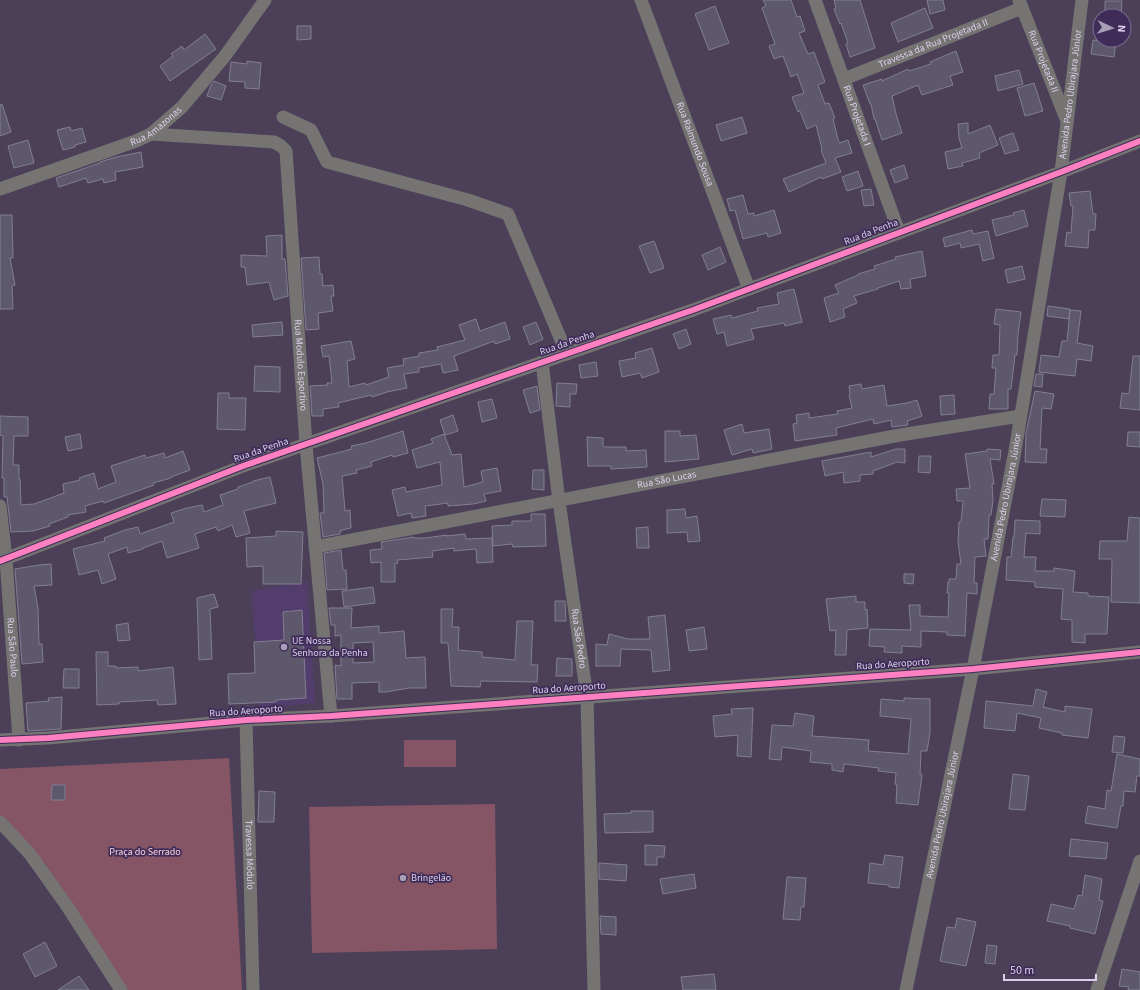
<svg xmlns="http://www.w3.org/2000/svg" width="1140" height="990" font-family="'Source Sans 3',sans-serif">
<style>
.built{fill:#523d6d}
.green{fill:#865565}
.building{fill:#5d586c;stroke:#827e93;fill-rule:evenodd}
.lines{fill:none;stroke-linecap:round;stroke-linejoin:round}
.minor{stroke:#757473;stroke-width:13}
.cycleway-casing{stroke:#3f2c58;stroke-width:8}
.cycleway{stroke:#ff80c0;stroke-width:6}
.poi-dot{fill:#a89eb8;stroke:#3f2c58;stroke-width:1.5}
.labels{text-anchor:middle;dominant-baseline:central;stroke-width:3.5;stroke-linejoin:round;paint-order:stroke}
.street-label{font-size:10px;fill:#dad0eb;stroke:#3f2c58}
.poi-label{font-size:10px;fill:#dad0eb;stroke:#3f2c58;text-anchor:start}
.park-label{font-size:10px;fill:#fdd3dd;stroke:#3f2c58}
</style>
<rect width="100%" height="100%" fill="#4b4058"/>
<path class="built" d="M307 582 315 703 261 708 251 591Z"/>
<path class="green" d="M404 740H456V767H404Z
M229 758 242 990H127L44 862 0 816V769Z
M495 804 497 949 312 953 309 807Z"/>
<path class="building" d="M763 0H791L797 17 800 16 805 31 799 33 808 54 814 52 825 82 818 85 825 104 829 103 835 118 833 119 839 143 848 140 852 153 835 158 841 172 822 179 821 177 789 192 783 179 826 163 821 150 822 149 816 125 807 129 800 111 798 112 792 97 804 93 797 74 791 77 783 56 774 59 769 46 775 44 762 8 766 6Z
M834 0H860L875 48 850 57 846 44 848 43 841 23 840 24 834 9 836 8Z
M927 0H943L945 10 930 14Z
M1105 1H1122L1121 16H1105Z
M715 6 729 43 709 50 695 14Z
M925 8 933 28 898 42 891 23Z
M297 26H311V39L297 40Z
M205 34 216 49 170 81 160 66 173 56 171 54 182 46 184 50Z
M1093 40 1116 42 1114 57 1091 54Z
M956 51 963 72 950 76 953 85 922 95 918 85 892 96 896 114 902 133 882 140 875 119H874L871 104H870L863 85 882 79V81L908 69 909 71 931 64 930 62Z
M247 61 261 63 259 89 245 88V82L229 81 231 62 247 64Z
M1019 70 1023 84 998 91 995 76Z
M214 81 226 86 221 100 207 96 211 85Z
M1034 83 1043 111 1025 116 1017 88Z
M2 104 11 132 0 136V105Z
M742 117 747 133 721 141 716 125Z
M968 123V134L990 125 998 145 979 153 980 158 962 163 963 166 948 169 945 152 962 148 959 138 958 124Z
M70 127 71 131 82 128 86 142 75 145V147L63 150 57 130Z
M1013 133 1019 150 1005 154 999 138Z
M28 140 34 163 14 168 8 146Z
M141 152 143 167 115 172 116 180 104 183 103 179 88 183 86 178 59 187 56 178 100 163V162L116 157Z
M904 165 908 178 895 183 890 170Z
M858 171 863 186 847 191 842 177Z
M871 189 874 205 864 206 861 190Z
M1090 191 1093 214H1096L1095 230H1089L1088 248 1065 246 1067 232 1071 233 1073 206H1071L1069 193Z
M743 195 748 214 754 213V216L774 210 781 233 768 237 767 233 743 239 735 210 730 211 727 199Z
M1024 210 1028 226 996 236 992 220 1014 215 1013 213Z
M0 215H12L13 258H10L15 285 12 286 13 309H0Z
M972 230 973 234 988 231 994 258 983 261 979 244 961 248 960 243 945 247 943 238Z
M282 235V259H285L288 296 274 300 269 282 247 285 245 267H241V255L267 256 266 236Z
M654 241 664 268 650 273 639 246Z
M720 247 726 262 708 270 702 255Z
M922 251 926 276 910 279 911 288 901 289 899 281 878 288V289L854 296 857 303 843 309 845 317 830 322 824 298 839 293 835 285 858 275V274L875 269 874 266 896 259 895 257Z
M319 257 320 274H322L323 286 333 285 334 296H331L333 311 318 313 319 329 306 330 301 258Z
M1022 266 1025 279 1008 283 1005 270Z
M794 289 802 322 785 326 784 323 751 329 754 339 727 346 724 332 717 334 713 319 731 315 732 318 758 311 757 308 779 304 777 293Z
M1048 306 1070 309 1069 319 1047 316Z
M996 309 1021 312 1018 334 1017 355H1015L1011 389H1008V409H989L990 394H994L996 368H992L993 355H999L1000 325 994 324Z
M1070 310 1081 311 1077 343 1093 346 1091 361 1077 359 1075 376 1039 372 1041 355 1059 357 1062 341H1067Z
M476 319 480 331 505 322 510 339 495 344 494 341 454 356 458 370 443 373 441 364 419 368V372L404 374 407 388 387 392 372 397 371 395 338 403 339 407 323 409V416H312L310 386 328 385 327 383H332L329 356 323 357 321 346 351 341 355 359 347 361 349 387 365 383 366 385 389 377 387 368 404 365 403 359 419 356V353L438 350 437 347 465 340 459 325Z
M282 322 283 335 253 337 252 325Z
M536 322 543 339 530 345 523 327Z
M686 329 691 344 679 349 673 334Z
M652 348 659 372 642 378 640 373 622 377 619 361 636 358 635 353Z
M1133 356H1140V410L1120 408 1122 393 1129 394Z
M596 362 598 376 581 378 579 365Z
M255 366 280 367V392L254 391Z
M1036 374H1043L1042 387 1034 386Z
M557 383 577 384 576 394H570V407L556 406Z
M861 384 862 389 884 385 887 406 907 403 917 400 922 416 907 421 908 425 892 427 891 420 874 424 873 419 836 428 837 435 795 441 793 424 797 423 796 415 809 413V418L838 414 837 411 852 408 849 395 850 394 849 386Z
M537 386 540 410 530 413 523 390Z
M1035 391 1054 394 1051 409 1042 408 1040 449H1047L1046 463 1025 462 1026 433Z
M218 393H229V398H246L245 430 217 429Z
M954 395 955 414 941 415 940 396Z
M492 399 497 418 482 422 478 402Z
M453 415 458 431 445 435 440 420Z
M0 416 28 417V436H14L13 465H19V479H20L21 505 34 504 64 493 63 484 80 480 79 478 94 473 98 489 116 482 111 466 145 455 146 458 164 453 165 458 183 451 190 470 171 477V478L153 483 154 485 104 503 103 501 85 506 86 512 68 515V517L49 524 50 526 33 531 11 532 7 497H4V478H2L3 436 0 435Z
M742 424 744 433 769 429 772 449 753 453 752 449 732 455 724 430Z
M403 431 408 453 393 457 392 455 371 462 372 466 356 470 357 473 342 476 345 511 350 510 351 528 342 530V531H340V534L323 537 320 513H324L323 484 317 458 352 449 351 446 366 443Z
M665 431H680V436L696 435 699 459 665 462Z
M1128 432H1140V447L1127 446Z
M80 434 82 448 68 451 65 437Z
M444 434 452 455 461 454 464 487 483 482 481 471 497 468 501 491 484 494 486 501 473 504 448 506V503L425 506 426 516 412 518 411 513 398 516 392 490 405 487 406 492 442 485 440 462 417 468 412 450 433 443 431 439Z
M587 437 603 438V446L605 447H626V451L646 450 647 467 611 469V466H588Z
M896 449H905V463L897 462 873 471V474L860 475V481L844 483 843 472 825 476 822 461 871 452V457Z
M987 449 1001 450 1000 460 990 459 994 484H992L993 501 991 515H989L988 539H984L986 556 975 557 974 583H977V594L967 593 965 636 947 635V632L921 631V647L902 646V653L884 652 885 647 869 646 870 629 911 630 909 605H920V616L948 617 949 593H947L948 582H949V579H956L957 564H961L958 542 959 522H961L963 501H957L956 489 970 488 965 454 987 451Z
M919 456H931L930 473 918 472Z
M533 470H544V490L532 489Z
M270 477 276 503 244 511 250 533 236 537 232 525 218 531 216 527 195 534 199 548 167 558 162 541 143 548V549L128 553 127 547 108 554 116 579 102 584 98 570 79 575 73 549 105 541 104 538 125 530 138 527 140 534 174 522 171 513 187 508 202 505 204 512 223 505 220 495 238 489V487L253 482V481Z
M1042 499 1066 500 1065 517 1040 516Z
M685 509 686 518 697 516 700 541 688 542 687 532 667 533V510Z
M531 514H545L546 546 513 547 512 544 493 546 492 526 512 525V521H531Z
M1129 517 1140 518V603L1111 602 1112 559H1099L1100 541H1127Z
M1015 520 1040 521V534L1026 533 1024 557H1036L1035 571H1054V568L1075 571 1073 592 1088 593V596L1109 597 1107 634H1085V643L1072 642V620L1061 619 1063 589 1035 587V582L1006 580 1007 557H1011L1013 537H1014Z
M648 527 649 548H637L636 528Z
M276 531 303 532 301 584H263V566L247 567 246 538 276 536Z
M465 534 466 539 492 538 493 562 477 563 476 549 454 551V548L432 551 433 557 397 560 398 563 395 564V582H381V562L371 563 370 550 382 549 381 542 414 537V538H425L447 535V536Z
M341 550 343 570H346L347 589 327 590 324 553Z
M51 564 52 585 34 586 38 608 39 644H42L43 662 22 664 15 569 39 565Z
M904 574H914L913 584 904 583Z
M373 587 375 603 344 607 342 591Z
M214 594 218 607 210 609 212 659 199 660 197 598Z
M856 596V602H865V610L867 609 868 628 847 630 846 655H835L836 630 830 631 826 599Z
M555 601H565L566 621H555Z
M329 608H352L351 628 379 626V633L404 631 406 658 425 657 426 688H409L386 692H379V682L352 683V699H337L335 665 341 666V635L335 636V625H331ZM373 642 374 662 353 663V643Z
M441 609H453L452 627H459L458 650 482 652V657L515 660 517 621H533L531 665H538L537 682 481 681 480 687 451 686 448 643H441Z
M302 610 306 698 276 700V702L229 704 228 674 255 673 254 642 284 640 283 612Z
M665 615 670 670 653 672 651 650 621 649 620 666H596V644L607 645 609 634 628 639H650L648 617Z
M128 623 130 640 118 641 116 625Z
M704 627 707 649 689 651 686 630Z
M96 652H108V666H116V668L138 667V671L173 667 176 704 158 705 157 700 119 702V704L97 705Z
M557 658 572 659V676H556Z
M64 669H79V688H63Z
M1036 689 1047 692 1043 707 1065 712V706L1092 709 1088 738 1062 735V733L1039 728 1041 718 1017 713 1015 731 984 728 986 701 1033 706Z
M62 697 61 729 28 731 26 703 49 701 48 698Z
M904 698 930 699V733L927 751H921L920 774 922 775 918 805 896 803 897 785 895 784 896 773 878 771 879 768 844 764 843 772 832 770V764L810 762 811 751 782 747 781 760 769 759 772 725 793 726 795 713 814 716 812 736 869 740 868 751 908 754 911 719 880 716 881 699 904 701Z
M753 708 751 757 737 756 738 735 715 737 713 716 732 714 731 709Z
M1114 736 1125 737 1123 753 1112 752Z
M1117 754 1140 759V776H1137L1135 792 1124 791 1123 806H1121L1117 828 1085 823 1088 806 1105 809 1107 790 1111 791Z
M1013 774 1029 776 1025 810 1009 809Z
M52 785H65V800H51Z
M259 791 275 792 274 822H258Z
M631 811H653V832L605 833 604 814 631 813Z
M1071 839 1108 843 1106 859 1069 856Z
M645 845 665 846 664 857H657V865H645Z
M885 855 903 857 899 888 889 887V885L868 883 870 863 883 865Z
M599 863 627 865 626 881 599 879Z
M694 874 696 888 663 894 660 879Z
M1085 875 1102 879 1099 900 1103 901 1095 934 1070 928V926L1047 921 1051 904 1074 909 1078 895 1082 896Z
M787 877 806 878 804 907H801L800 920 783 919Z
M600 916 616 917V935L601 934Z
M957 918 976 922 966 966 940 961 947 927 955 928Z
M45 942 57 966 35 977 23 954Z
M987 945 997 946 995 964 985 963Z
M1122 969 1140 972V990H1128L1129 987 1119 986Z
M714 974 716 990H683L681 977Z
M79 976 89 990H58Z"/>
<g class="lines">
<g class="minor">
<path id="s1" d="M641 0 749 289"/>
<path id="s2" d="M815 0 899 232"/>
<path id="s3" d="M1019 0 1067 121"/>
<path id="s4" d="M844 79 1022 8"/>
<path d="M283 117 311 130 327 162 468 200 508 214 567 354"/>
<path id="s5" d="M151 134 274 142 281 146 286 151 306 445 331 716"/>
<path id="s6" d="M0 189 136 141 151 134 182 107 225 56 265 0"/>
<path id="s7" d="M542 362 559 501 587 697 594 990"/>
<path id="s8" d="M0 506 6 559 19 740"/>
<path id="s9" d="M315 547 900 435 1020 416"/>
<path d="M0 561 243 466 693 310 1061 172 1140 141"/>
<path id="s10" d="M246 720 253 990"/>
<path d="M0 740 48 738 246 720 331 716 973 669 1140 652"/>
<path d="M0 822 30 854 67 906 121 990"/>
<path id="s11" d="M906 990 973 669 1015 451 1061 172 1082 0"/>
<path d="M1097 990 1140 861"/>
</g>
<g class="cycleway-casing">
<path id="cycleway" d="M0 561 243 466 693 310 1061 172 1140 141
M0 740 48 738 246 720 331 716 973 669 1140 652"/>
</g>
<use href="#cycleway" class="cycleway"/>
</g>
<g class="poi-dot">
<circle cx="284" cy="647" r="4"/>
<circle cx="403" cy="878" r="4"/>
</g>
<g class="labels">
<g class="street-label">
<text stroke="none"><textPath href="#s4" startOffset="96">Travessa da Rua Projetada II</textPath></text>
<text stroke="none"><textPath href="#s3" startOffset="66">Rua Projetada II</textPath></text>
<text stroke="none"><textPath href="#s11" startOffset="911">Avenida Pedro Ubirajara Júnior</textPath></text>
<text stroke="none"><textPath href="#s2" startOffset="123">Rua Projetada I</textPath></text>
<text stroke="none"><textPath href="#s6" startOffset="169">Rua Amazonas</textPath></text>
<text stroke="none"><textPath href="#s1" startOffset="154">Rua Raimundo Sousa</textPath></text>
<text transform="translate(871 232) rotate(-21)">Rua da Penha</text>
<text transform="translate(567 343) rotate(-19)">Rua da Penha</text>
<text stroke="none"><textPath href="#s5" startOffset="353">Rua Modulo Esportivo</textPath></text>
<text transform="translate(261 450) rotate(-19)">Rua da Penha</text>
<text stroke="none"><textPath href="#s9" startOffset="358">Rua São Lucas</textPath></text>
<text stroke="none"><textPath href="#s11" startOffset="503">Avenida Pedro Ubirajara Júnior</textPath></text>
<text stroke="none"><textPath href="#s7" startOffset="279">Rua São Pedro</textPath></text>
<text stroke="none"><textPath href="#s8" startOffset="142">Rua São Paulo</textPath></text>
<text transform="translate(893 664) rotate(-4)">Rua do Aeroporto</text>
<text transform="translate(569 688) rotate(-4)">Rua do Aeroporto</text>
<text transform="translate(246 711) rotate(-4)">Rua do Aeroporto</text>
<text stroke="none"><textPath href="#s11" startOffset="179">Avenida Pedro Ubirajara Júnior</textPath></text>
<text stroke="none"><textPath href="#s10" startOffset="135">Travessa Módulo</textPath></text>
</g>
<g class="poi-label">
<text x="292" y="641">UE Nossa<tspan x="292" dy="12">Senhora da Penha</tspan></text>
<text x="411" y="878">Bringelão</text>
</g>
<g class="park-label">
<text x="145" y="852">Praça do Serrado</text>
</g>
</g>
<g transform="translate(1112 28) rotate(94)"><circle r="19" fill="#3f2c58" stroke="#7d6e93"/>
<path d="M0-3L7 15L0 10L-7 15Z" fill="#a89eb8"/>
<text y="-6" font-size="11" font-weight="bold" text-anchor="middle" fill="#dad0eb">N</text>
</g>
<path d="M1004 974v6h92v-6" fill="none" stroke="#dad0eb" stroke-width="2"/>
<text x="1010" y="974" font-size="12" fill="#dad0eb" stroke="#3f2c58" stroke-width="3" paint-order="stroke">50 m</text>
</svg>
